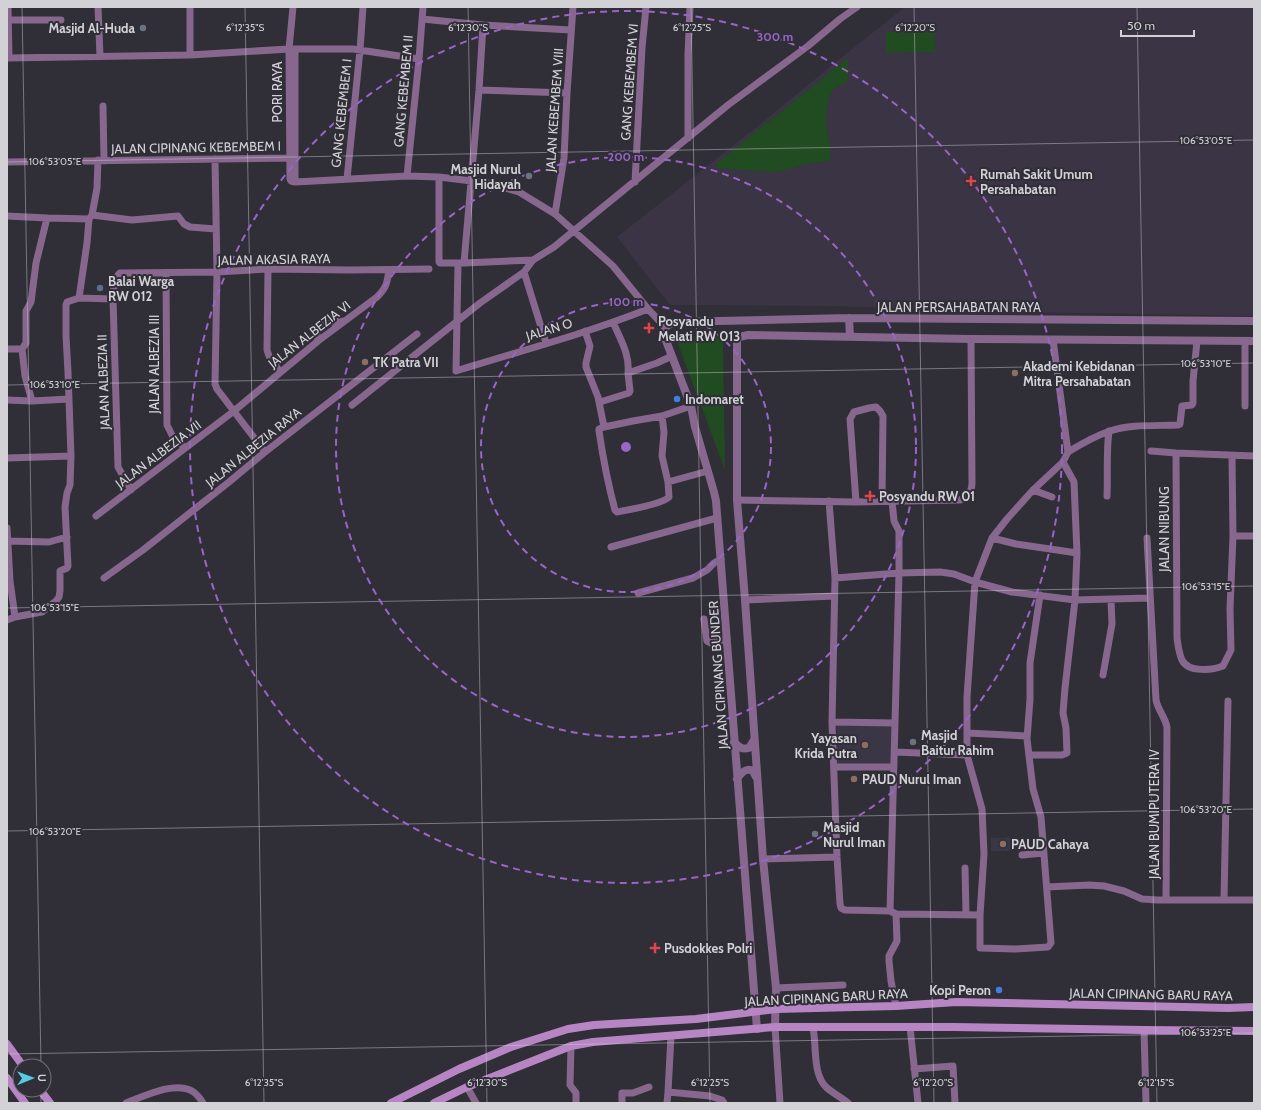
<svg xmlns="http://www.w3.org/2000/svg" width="1261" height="1110" font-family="Cabin,sans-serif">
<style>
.built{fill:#3a3645}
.medical{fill:#3a3444}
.green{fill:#214b20}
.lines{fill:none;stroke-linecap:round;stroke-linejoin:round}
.minor{stroke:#87678e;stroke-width:7}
.tertiary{stroke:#87678e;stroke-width:8}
.secondary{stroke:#b885c4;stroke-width:8}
.ticks{fill:none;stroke:#d2d1d6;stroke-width:1;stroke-opacity:0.45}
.ring{fill:none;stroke:#9966c7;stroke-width:2;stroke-dasharray:7 5}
.worship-dot{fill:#6b7280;stroke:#302e37;stroke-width:1.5}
.health-dot{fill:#e0444e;stroke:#302e37;stroke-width:1.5}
.service-dot{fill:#5c6f8a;stroke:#302e37;stroke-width:1.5}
.education-dot{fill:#8d6e63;stroke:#302e37;stroke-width:1.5}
.shop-dot{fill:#3f7fe0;stroke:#302e37;stroke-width:1.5}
.labels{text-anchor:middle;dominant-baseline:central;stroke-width:4;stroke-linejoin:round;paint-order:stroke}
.poi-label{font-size:13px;font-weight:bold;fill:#d2d1d6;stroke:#302e37;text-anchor:start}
.street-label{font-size:13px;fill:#d2d1d6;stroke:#302e37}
.ticks-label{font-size:10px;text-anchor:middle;fill:#d2d1d6;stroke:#302e37;stroke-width:4;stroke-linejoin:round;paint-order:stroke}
.centre{fill:#9966c7;stroke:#302e37;stroke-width:2}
.ring-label{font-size:12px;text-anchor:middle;font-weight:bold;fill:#9966c7;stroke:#302e37;stroke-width:4;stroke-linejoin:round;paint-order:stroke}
</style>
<rect width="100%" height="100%" fill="#302e37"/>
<path class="built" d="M837 726H892V765L837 764Z
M1014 837V851H991V838Z"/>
<path class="medical" d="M905 7H1254V316L1016 312 831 306 670 305 617 237 758 126 837 61Z"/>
<path class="green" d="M886 32H934L935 52 886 53Z
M848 58V81L834 88 828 100 826 123 830 145V161L810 163 790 169 776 172 717 168V163Z
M723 336 725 470 675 336Z"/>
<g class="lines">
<path class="minor" d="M8 7 9 58
M98 7 100 56
M190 7V55
M293 7 289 49 290 179 291 181 295 182 407 176 439 177 488 183 519 192 555 214 613 266 648 309 665 327
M422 19 483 25 571 30
M9 20H61
M295 49V182
M7 58 190 55 289 49H353L419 59
M479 90 567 93
M103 106 104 161
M688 138V55L690 7
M215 159 217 272 215 384 217 389 265 452
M7 162 290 158
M407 176 419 59 423 7
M439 177V262L440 263H464L479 90 483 25
M347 179 360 50 363 7
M635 182 642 48 646 7
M555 214 564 158 567 93 573 7
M92 215 132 220 178 216 184 224 190 227 216 229
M7 216 47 218
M464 263 533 260
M458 264 456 371C520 351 585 334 648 309
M268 269 267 350 269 356 280 372
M524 272 546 343
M166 273 167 425 173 437 185 448
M79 298 87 243 89 219 92 215 97 188 98 160
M613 322C620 339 630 354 628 373
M585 331 590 346 586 363V367L598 397 604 427 599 429V431C603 458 608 484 615 510L617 512C628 510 663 504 669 497L668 482 662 456 664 432 662 416
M1053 340 1068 452
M318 341C317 335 315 328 320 323L344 321
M1245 341V406
M7 349H22
M7 400 32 401 69 399
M32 401 25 376 22 349 26 343V311L31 302 36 263 47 218 89 219
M600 402 629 393 630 391 628 373 657 363 672 356
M352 405 480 303 524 272 533 260 554 247 728 105 808 46 840 19 857 7
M604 427 633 421 662 416 691 406
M1151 451 1176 453 1254 456
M1068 452C1081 444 1095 436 1110 431 1131 424 1155 426 1178 425L1180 424 1182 406 1192 405 1193 403V381L1197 341
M1176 453 1177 638C1178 645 1179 654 1182 660 1188 673 1213 670 1223 666L1231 650 1230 609 1233 536 1232 456
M7 458 71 456
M668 482 708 471
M131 490 118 467 113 299C114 290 113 279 120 273L217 272 268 269 350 270 429 269
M1033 490 1052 497
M1107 496C1108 475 1106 453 1109 431
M737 500 856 502 960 500C969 496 971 493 972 484L971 339
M829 501 835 578
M892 501 894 521 899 531V573L890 911 845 910 841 908 840 904 837 857 832 722 835 578 899 573 940 572 954 574 975 582 1012 592 1075 600 1149 598
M856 502 850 419 854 412 869 408 876 407 880 411 883 416 882 501
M96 516 234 411 318 341 377 297C387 287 387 283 389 270
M7 528 10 581 15 617
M1233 536H1254
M992 538 1016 544 1077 553
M1147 538 1156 700C1158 710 1165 717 1167 727L1166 900
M8 541 49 542 67 537
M611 547 717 518
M104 578 143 550 229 482 265 452 417 334
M638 593 693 578 707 570 714 563 721 559
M745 600 834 596
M704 619 707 641 711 643 727 639
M7 620 15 617 42 612 56 601 59 597 60 591V571L67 568 68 566 65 507 67 493 70 485 71 456 68 372 66 336V305L67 302 79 298 113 299
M1103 675 1112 624 1111 600
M832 722 895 723
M967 733 1027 736
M895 752 967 755
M1029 755H1062L1067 753 1066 728 1063 713 1065 688 1075 600 1077 553 1074 482 1063 462
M834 767H894
M1022 855 1044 853
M763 859 837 857
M965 868 966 914
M1047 887 1089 885 1104 886 1124 891 1142 899 1157 900H1254
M1224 900 1228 701
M890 911 896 914 980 915 984 854 982 809 967 755V697L975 582 992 538 1007 519 1033 490 1063 462 1068 452
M980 915V948L1015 949 1048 947 1051 943 1041 817 1033 789 1027 739 1030 699V663L1040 595
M776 988 843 985
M896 1006 891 981 889 961V956L897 941 896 914
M775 1027 780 1103
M910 1027 918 1103
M813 1028C817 1046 812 1075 827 1088 833 1093 842 1098 848 1103
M1144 1030 1146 1103
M671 1036 668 1092 710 1096 722 1100 724 1103
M571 1046 570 1085 576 1093V1103
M914 1069 953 1066 955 1103
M467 1087 476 1103
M126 1103C145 1096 174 1081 192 1091 197 1094 200 1098 203 1103
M622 1103V1093H633L649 1087
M667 1103 668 1092"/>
<path class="tertiary" d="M849 318 850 337
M734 742C739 747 742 750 749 748L754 740
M737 779C741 773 746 767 753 771L756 777
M775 1027 776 988 763 859 745 600 737 500V340L739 337 748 335 971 339 1254 341
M757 1029 716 501 714 492 695 427 691 406 665 338V327L674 322 849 318 1254 321"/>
<path class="secondary" d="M7 1044 23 1066
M7 1078 25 1103
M40 1090 50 1103
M391 1103 459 1069 511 1047 568 1029 594 1025 696 1019 776 1009 896 1006 956 1002 1228 1008 1254 1007
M434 1103 467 1087 558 1051 571 1046 593 1042 775 1027H953L1144 1030 1254 1031"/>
</g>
<path class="ticks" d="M22 7 41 1066M245 7 264 1103M468 7 487 1103M691 7 710 1103M914 7 934 1103M1137 7 1157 1103M7 162 1254 140M7 385 1254 363M7 608 1254 586M7 831 1254 809M7 1054 1254 1033M41 1090V1103"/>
<g class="ring">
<circle cx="626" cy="447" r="145"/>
<circle cx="626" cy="447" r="290"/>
<circle cx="626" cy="447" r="436"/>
</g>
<g class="worship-dot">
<circle cx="143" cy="28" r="4"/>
<circle cx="529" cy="176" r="4"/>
<circle cx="913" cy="742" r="4"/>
<circle cx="815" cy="834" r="4"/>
</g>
<g class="health-dot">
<path d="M969 175h4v4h4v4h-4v4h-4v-4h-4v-4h4z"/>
<path d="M647 322h4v4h4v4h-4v4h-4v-4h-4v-4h4z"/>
<path d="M868 490h4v4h4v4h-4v4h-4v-4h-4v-4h4z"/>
<path d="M653 942h4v4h4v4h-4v4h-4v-4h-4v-4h4z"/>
</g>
<circle class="service-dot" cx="100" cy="288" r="4"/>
<g class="education-dot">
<circle cx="365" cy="362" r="4"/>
<circle cx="1015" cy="373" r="4"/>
<circle cx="865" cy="745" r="4"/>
<circle cx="854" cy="779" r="4"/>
<circle cx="1003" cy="844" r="4"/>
</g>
<g class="shop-dot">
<circle cx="677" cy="399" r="4"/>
<circle cx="999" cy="990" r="4"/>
</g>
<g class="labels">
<g class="poi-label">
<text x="135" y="28" text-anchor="end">Masjid Al-Huda</text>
<text x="521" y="169" text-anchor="end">Masjid Nurul<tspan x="521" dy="15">Hidayah</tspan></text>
<text x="980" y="174">Rumah Sakit Umum<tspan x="980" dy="15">Persahabatan</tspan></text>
<text x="108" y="281">Balai Warga<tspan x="108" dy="15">RW 012</tspan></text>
<text x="658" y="321">Posyandu<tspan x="658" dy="15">Melati RW 013</tspan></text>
<text x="373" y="362">TK Patra VII</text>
<text x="1023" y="366">Akademi Kebidanan<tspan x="1023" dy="15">Mitra Persahabatan</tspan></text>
<text x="685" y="399">Indomaret</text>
<text x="879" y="496">Posyandu RW 01</text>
<text x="921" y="735">Masjid<tspan x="921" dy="15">Baitur Rahim</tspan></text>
<text x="857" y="738" text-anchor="end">Yayasan<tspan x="857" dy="15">Krida Putra</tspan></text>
<text x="862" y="779">PAUD Nurul Iman</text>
<text x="823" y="827">Masjid<tspan x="823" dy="15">Nurul Iman</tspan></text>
<text x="1011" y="844">PAUD Cahaya</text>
<text x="664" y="948">Pusdokkes Polri</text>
<text x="991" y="990" text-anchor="end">Kopi Peron</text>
</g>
<g class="street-label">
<text transform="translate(629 82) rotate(-86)">GANG KEBEMBEM VI</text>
<text transform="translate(403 91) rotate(-85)">GANG KEBEMBEM II</text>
<text transform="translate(277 92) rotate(-90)">PORI RAYA</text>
<text transform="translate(554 110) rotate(-86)">JALAN KEBEMBEM VIII</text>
<text transform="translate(341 113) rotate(-84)">GANG KEBEMBEM I</text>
<text transform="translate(196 147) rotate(-1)">JALAN CIPINANG KEBEMBEM I</text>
<text transform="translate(274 259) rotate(-1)">JALAN AKASIA RAYA</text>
<text x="959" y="307">JALAN PERSAHABATAN RAYA</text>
<text transform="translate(549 329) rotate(-17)">JALAN O</text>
<text transform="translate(309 334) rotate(-38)">JALAN ALBEZIA VI</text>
<text transform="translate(154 364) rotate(-90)">JALAN ALBEZIA III</text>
<text transform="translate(103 382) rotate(-92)">JALAN ALBEZIA II</text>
<text transform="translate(253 447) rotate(-39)">JALAN ALBEZIA RAYA</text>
<text transform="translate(158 454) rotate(-37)">JALAN ALBEZIA VII</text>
<text transform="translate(1164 529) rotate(-90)">JALAN NIBUNG</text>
<text transform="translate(718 675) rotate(-94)">JALAN CIPINANG BUNDER</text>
<text transform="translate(1154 814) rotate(-90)">JALAN BUMIPUTERA IV</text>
<text transform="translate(1151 994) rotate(1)">JALAN CIPINANG BARU RAYA</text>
<text transform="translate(826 997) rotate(-3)">JALAN CIPINANG BARU RAYA</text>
</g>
</g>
<g class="ticks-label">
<text x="245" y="31">6°12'35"S</text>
<text x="468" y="31">6°12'30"S</text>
<text x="692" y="31">6°12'25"S</text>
<text x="915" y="31">6°12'20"S</text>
<text x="1206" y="144">106°53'05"E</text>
<text x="55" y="165">106°53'05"E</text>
<text x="1206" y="367">106°53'10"E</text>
<text x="55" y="388">106°53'10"E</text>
<text x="1206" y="590">106°53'15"E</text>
<text x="55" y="611">106°53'15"E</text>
<text x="1206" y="813">106°53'20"E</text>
<text x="55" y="835">106°53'20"E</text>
<text x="1206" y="1036">106°53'25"E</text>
<text x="264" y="1086">6°12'35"S</text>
<text x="487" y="1086">6°12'30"S</text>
<text x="710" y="1086">6°12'25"S</text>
<text x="933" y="1086">6°12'20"S</text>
<text x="1156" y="1086">6°12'15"S</text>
</g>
<circle cx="626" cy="447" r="6" class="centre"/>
<g class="ring-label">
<text x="775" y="41">300 m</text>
<text x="626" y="161">200 m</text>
<text x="626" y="306">100 m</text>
</g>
<rect width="1261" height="1110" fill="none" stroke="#d2d1d6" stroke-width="16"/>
<g transform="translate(32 1078) rotate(89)"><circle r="19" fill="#302e37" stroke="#716f77"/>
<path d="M0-3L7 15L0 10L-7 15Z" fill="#55cae0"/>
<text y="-6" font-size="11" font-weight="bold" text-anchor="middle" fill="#d2d1d6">U</text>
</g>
<path d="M1121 30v6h73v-6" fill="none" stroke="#d2d1d6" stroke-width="2"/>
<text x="1127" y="30" font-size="12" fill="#d2d1d6" stroke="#302e37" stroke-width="3" paint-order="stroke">50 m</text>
</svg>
